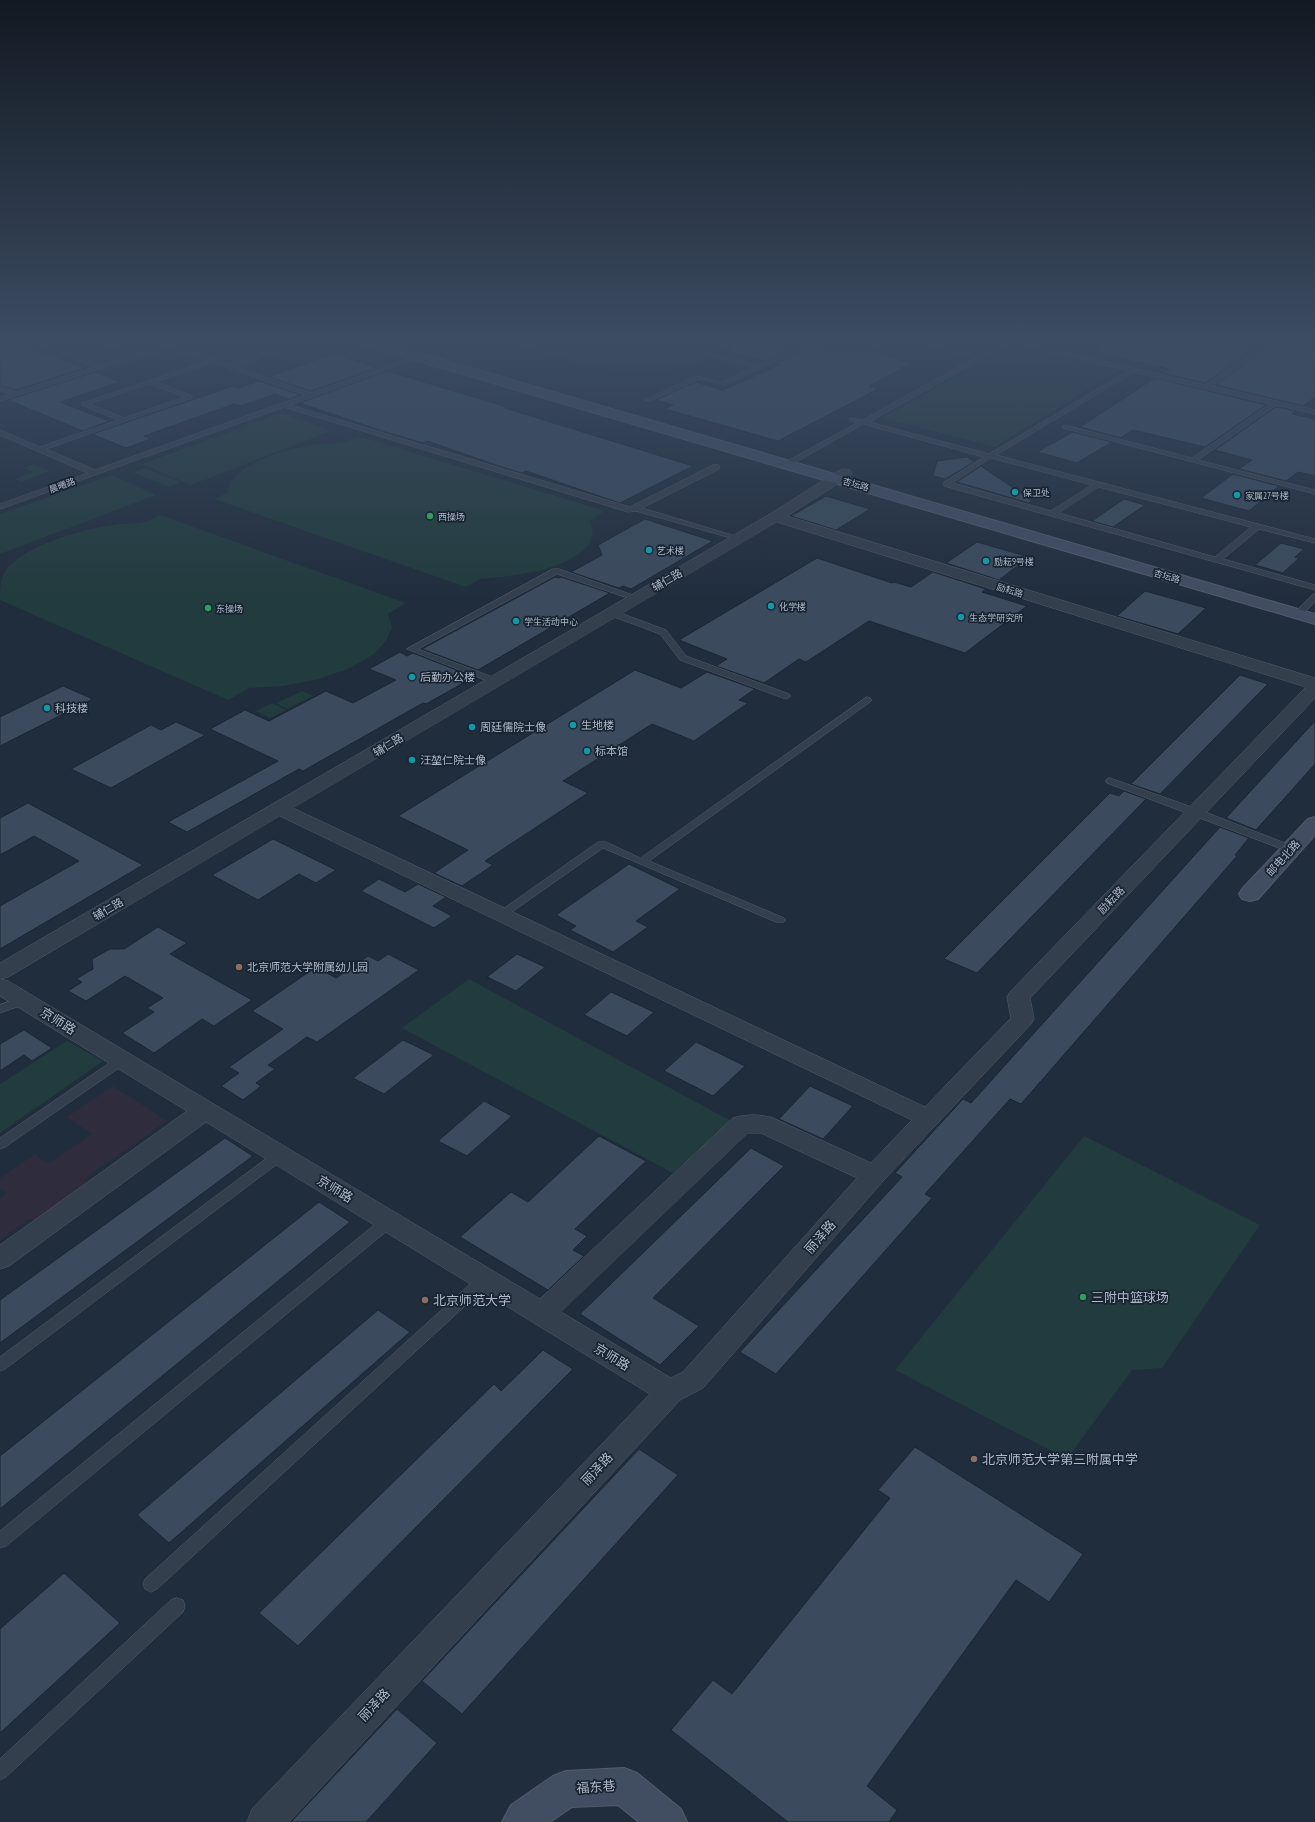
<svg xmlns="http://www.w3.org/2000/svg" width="1315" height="1822" font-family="'PT Sans Narrow','Noto Sans SC',sans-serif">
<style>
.medical{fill:#2e2c3d}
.green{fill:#223b3e}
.building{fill:#3b4b5d;stroke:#1b2634}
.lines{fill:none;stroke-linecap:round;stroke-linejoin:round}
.lane-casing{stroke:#525c6b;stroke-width:1}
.street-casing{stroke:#525c6b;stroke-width:1}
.secondary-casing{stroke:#525c6b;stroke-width:2}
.lane{fill:#343f4d;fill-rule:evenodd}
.street{fill:#343f4d;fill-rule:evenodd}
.secondary{fill:#414d61;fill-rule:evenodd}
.culture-dot{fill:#0f9aa8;stroke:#192432;stroke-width:1.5}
.leisure-dot{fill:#2e9e5b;stroke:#192432;stroke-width:1.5}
.education-dot{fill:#8d6e63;stroke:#192432;stroke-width:1.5}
.labels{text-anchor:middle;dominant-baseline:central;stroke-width:3.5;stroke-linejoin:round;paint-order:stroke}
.far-street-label{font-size:9px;fill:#afb9c9;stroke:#192432}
.far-poi-label{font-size:9px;fill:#afb9c9;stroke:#192432;text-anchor:start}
.street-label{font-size:11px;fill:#afb9c9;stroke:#192432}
.poi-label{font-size:11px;fill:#afb9c9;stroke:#192432;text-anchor:start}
.near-street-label{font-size:13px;fill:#afb9c9;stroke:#192432}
.near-poi-label{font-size:13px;fill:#afb9c9;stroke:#192432;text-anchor:start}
</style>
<rect width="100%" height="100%" fill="#202d3d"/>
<path class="medical" d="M113 1086 167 1121 84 1179 94 1187 40 1225 31 1218 0 1240V1198L7 1193 0 1188V1178L35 1154 48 1164 92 1134 67 1117Z"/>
<path class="green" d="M515 344H724C702 374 626 373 592 366 566 361 540 351 515 344Z
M929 344H991L968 356 927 345Z
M1011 347 1117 371 995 447 882 418Z
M282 413 331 431 191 485 142 464Z
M358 436 605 511 589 521 593 533 589 544 579 554 563 563 539 571 510 576 480 579 466 587 214 499 227 493 231 481 243 470 257 461 274 454 293 449 317 444 342 443Z
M34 464 50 471 21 482 15 479 33 472 24 468Z
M145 468 181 482 169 487 132 472Z
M112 475 156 495 0 554V514Z
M160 515 406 603 388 614 392 628 386 641 374 654 350 668 319 679 283 686 249 688 228 700 0 600C0 590 0 582 4 573 20 546 83 529 113 525 122 523 131 524 140 523 147 522 154 518 160 515Z
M302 691 313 696 287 709 276 703Z
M272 703 286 710 270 718 256 711Z
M469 979 731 1121 673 1173 402 1028Z
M67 1041 103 1061 0 1133V1084Z
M1084 1136 1260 1225 1162 1368 1132 1370 1067 1459 895 1370Z"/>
<path class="building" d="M0 344H20L85 368 16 390 0 385Z
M1099 344 1178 346 1260 344 1205 383 1163 373 1169 369 1098 352Z
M1272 344H1315V397L1303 406 1216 385Z
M731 345 794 347 764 361 730 352Z
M809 347 863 349 890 356 910 364 869 386 878 389 778 441 665 409 673 405 656 400 695 382 723 390 779 365 774 364Z
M333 354 377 368 311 391 269 377Z
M387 371 507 407 505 408 693 466 620 503 526 471 522 473 508 469 427 441 423 443 382 431 300 403Z
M95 372 120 382 60 402 109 421 83 431 8 400Z
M1155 378 1266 405 1205 447 1133 430 1120 438 1080 427Z
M259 381 301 395 289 399 275 394 241 406 234 404 144 436 151 439 126 448 92 434 233 386 238 388Z
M1276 407 1296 411 1292 414 1315 419V476L1298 472 1286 481 1239 469 1252 460 1215 450Z
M1073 432 1112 442 1077 463 1037 452Z
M967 457 974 462 945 479 933 476 937 461Z
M981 466 1031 500 1029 503 957 482Z
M1233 474 1279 486 1249 511 1201 498Z
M826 496 870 509 836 530 791 516Z
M1124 499 1145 505 1113 527 1092 521Z
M645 519 713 541 631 589 623 586 619 588 571 572 602 555 598 545Z
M977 542 1029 557 999 580 946 563Z
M1281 543 1304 549 1295 557 1299 558 1283 573 1255 565Z
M817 558 892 583 894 582 911 587 933 572 986 589 982 592 1027 606 965 653 869 621 806 662 799 659 764 683 716 666 727 659 679 640Z
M555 577 559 578 561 577 610 593 478 670 422 649Z
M1145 591 1206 608 1178 634 1117 616Z
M400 652 407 656 413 653 469 675 461 680 465 682 426 704 423 703 303 771 299 769 187 832 168 822 278 761 210 729 245 710 269 721 326 691 353 703 396 680 369 669Z
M635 670 681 688 707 672 755 689 739 700 748 703 694 741 652 724 563 781 588 793 485 861 493 865 462 886 434 873 468 850 398 816Z
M1240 675 1268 684 1160 794 1131 784Z
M63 686 93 699 0 746V717Z
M1315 721V764L1256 830 1226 818Z
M176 722 205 735 111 788 71 769 151 725 161 730Z
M1124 791 1146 799 977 973 944 959 1110 793 1119 796Z
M28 803 143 865 0 949V906L79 861 34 836 0 855V818Z
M1220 827 1249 838 1235 855 1237 856 1021 1104 1010 1099 925 1194 932 1198 776 1374 740 1352 902 1177 895 1173 963 1099 971 1103Z
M273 839 336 870 316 883 299 874 258 900 212 875Z
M629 864 680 889 636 921 648 927 613 952 570 930 576 926 556 915Z
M379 879 405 892 418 884 446 897 433 906 452 916 434 928 361 891Z
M158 927 187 943 170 954 252 1000 214 1026 202 1019 154 1053 122 1033 154 1012 147 1008 163 998 125 976 86 1001 68 991 82 982 76 979 93 969 92 959 110 949H124Z
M388 954 419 970 317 1042 307 1037 268 1065 275 1069 256 1083 261 1086 243 1100 221 1086 239 1073 229 1067 283 1029 252 1011 316 967 336 978 368 956 378 961Z
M517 954 545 967 516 991 487 977Z
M611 992 654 1012 627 1036 584 1015Z
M24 1030 52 1048 32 1061 24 1055 0 1071V1044Z
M403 1040 434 1055 384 1094 353 1078Z
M696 1042 745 1066 713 1096 664 1071Z
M810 1086 853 1106 823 1139 779 1119Z
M484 1101 512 1116 467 1156 438 1141Z
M599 1136 646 1161 575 1229 587 1236 573 1250 584 1256 548 1290 460 1237 511 1192 528 1202Z
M225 1138 253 1156 0 1343V1300Z
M751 1148 784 1166 653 1298 699 1326 660 1365 580 1314Z
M319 1202 350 1222 0 1509V1456Z
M378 1310 410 1332 169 1543 137 1515Z
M543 1350 573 1369 298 1646 259 1613 494 1384 501 1391Z
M915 1447 1083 1554 1049 1602 1016 1580 867 1786 897 1810 889 1822H788L671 1730 713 1680 732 1694 890 1498 878 1490Z
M639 1449 678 1475 462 1714 422 1681Z
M64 1573 120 1623 0 1733V1629Z
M397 1709 437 1743 366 1822H291Z"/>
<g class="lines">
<g class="lane-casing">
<path id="lane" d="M39 344H48L101 365 166 344H176L230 364 276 348 279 350 278 351 236 367 311 393 415 356H419V358L290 405 630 507 713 465H719V469L642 508 742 538 738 540 636 511 628 512 284 407 0 509V504L88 473 0 435V430L40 447 118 420 82 405V403L208 361 169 347 0 401V397L9 394 0 390V386L16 392 95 367ZM214 363 305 395 95 470 46 449 192 398V396L156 382ZM150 384 184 397 124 418 90 404Z
M803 344H812L725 385 699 379 650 401 645 400 696 376 722 382 753 367 711 356V354L759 365Z
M1000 344H1008L869 422 989 454 1128 371 1018 344H1031L1205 385 1263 344H1271L1212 386 1315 410V414L1276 405 1198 460 1315 490V494L1063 428V426L1065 425 1192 458 1270 404 1134 372 996 455 1315 539V543L1259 529 1223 559 1315 585V590L944 486V482L984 457 863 424 789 466 782 464 857 423 849 420V418L862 420ZM991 458 1092 485 1051 511 953 483ZM1099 487 1251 527 1215 557 1059 513Z
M553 569H559L641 598 637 601 634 600 557 574 418 649 498 679 500 681 495 684 407 649Z
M1315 594V602L1301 616H1295V612L1312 595Z
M612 610 666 630 686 656 789 694 791 696 786 699 783 698 680 660 660 634 609 615 608 613Z
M867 697 870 698 872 700 870 702 649 861 784 918 786 920 784 922H776L603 848 506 916 502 917 496 914 598 842H606L640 858Z
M1110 778 1200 810 1295 847 1296 849 1295 851H1287L1107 783 1105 781 1107 779Z
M24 996 28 997 30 1000 28 1003 0 1013V1005Z
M122 1056 126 1057 128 1060 126 1063 5 1147 0 1149V1138L118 1057Z
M280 1150 285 1152 287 1155 285 1158 5 1369 0 1371V1357L275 1152Z
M389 1216 394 1217 396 1221 394 1225 6 1546 0 1548V1531L384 1217Z
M485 1274 490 1275 492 1279 490 1283 157 1589 151 1592 145 1589 143 1584 145 1579 480 1275Z
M177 1598 183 1600 185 1606 183 1612 6 1777 0 1780V1759L171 1600Z"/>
</g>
<g class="street-casing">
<path id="street" d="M108 344H127L147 351 149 354 147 357 143 358 110 347Z
M845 469 850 470 852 473 850 476 787 516 1315 678V698L1030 998 1034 1019 1031 1024 883 1181 703 1388 680 1400 289 1822H247L252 1809 650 1394 206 1122 9 1266 0 1269V1245L187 1111 0 996V963L770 514 840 470ZM777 522 1306 687 1010 992 1007 997 1011 1018 925 1107 293 808ZM280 816 912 1120 871 1163 773 1118C760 1114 746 1114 733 1118L540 1299 8 981 0 979 8 977ZM748 1133H761L857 1178 683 1372 671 1378 561 1312Z"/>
</g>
<g class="secondary-casing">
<path id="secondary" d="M368 344H389L1315 614V624L370 347Z
M1315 817V835L1258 899 1250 901 1242 899 1239 894 1242 889 1308 819Z
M624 1768 637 1773 681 1809 687 1822H639L618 1805 572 1807 550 1822H502L511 1805 553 1776 566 1771Z"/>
</g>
<use href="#lane" class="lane"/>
<use href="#street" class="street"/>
<use href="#secondary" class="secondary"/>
</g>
<linearGradient id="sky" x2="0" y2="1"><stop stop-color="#121922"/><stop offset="0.57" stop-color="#3c4c62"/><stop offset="1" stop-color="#3c4c62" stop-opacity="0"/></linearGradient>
<rect width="1315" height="599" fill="url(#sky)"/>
<g class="culture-dot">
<circle cx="1015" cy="492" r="4"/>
<circle cx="1237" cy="495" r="4"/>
<circle cx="649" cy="550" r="4"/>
<circle cx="986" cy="561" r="4"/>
<circle cx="771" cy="606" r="4"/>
<circle cx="961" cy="617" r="4"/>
<circle cx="516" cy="621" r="4"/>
<circle cx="412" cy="677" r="4"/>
<circle cx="47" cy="708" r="4"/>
<circle cx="573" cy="725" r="4"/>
<circle cx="472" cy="727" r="4"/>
<circle cx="587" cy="751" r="4"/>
<circle cx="412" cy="760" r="4"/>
</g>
<g class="leisure-dot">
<circle cx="430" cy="516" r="4"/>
<circle cx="208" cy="608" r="4"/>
<circle cx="1083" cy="1297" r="4"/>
</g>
<g class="education-dot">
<circle cx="239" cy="967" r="4"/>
<circle cx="425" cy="1300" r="4"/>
<circle cx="974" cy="1459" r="4"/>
</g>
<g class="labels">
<g class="far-street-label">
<text transform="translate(856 484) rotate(16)">杏坛路</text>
<text transform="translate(62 485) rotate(-20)">晨曦路</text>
<text transform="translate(1167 576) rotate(16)">杏坛路</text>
<text transform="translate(1010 590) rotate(17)">励耘路</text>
</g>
<g class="far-poi-label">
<text x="1023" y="492">保卫处</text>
<text x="1245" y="495">家属27号楼</text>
<text x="438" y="516">西操场</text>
<text x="657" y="550">艺术楼</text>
<text x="994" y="561">励耘9号楼</text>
<text x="779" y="606">化学楼</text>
<text x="216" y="608">东操场</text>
<text x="969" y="617">生态学研究所</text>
<text x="524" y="621">学生活动中心</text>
</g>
<g class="street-label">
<text transform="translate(667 580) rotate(-30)">辅仁路</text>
<text transform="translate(388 745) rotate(-31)">辅仁路</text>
<text transform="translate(1283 858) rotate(-48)">邮电北路</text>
<text transform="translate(1111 900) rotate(-46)">励耘路</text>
<text transform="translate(108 909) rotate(-30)">辅仁路</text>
</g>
<g class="poi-label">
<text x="420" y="677">后勤办公楼</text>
<text x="55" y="708">科技楼</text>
<text x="581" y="725">生地楼</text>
<text x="480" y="727">周廷儒院士像</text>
<text x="595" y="751">标本馆</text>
<text x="420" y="760">汪堃仁院士像</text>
<text x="247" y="967">北京师范大学附属幼儿园</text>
</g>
<g class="near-street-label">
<text transform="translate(58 1021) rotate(32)">京师路</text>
<text transform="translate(335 1189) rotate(31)">京师路</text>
<text transform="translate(820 1237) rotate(-49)">丽泽路</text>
<text transform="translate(612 1357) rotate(31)">京师路</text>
<text transform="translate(597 1469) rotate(-47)">丽泽路</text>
<text transform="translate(374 1705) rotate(-47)">丽泽路</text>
<text transform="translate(596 1787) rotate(-4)">福东巷</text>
</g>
<g class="near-poi-label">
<text x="1091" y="1297">三附中篮球场</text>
<text x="433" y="1300">北京师范大学</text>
<text x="982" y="1459">北京师范大学第三附属中学</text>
</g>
</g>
</svg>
